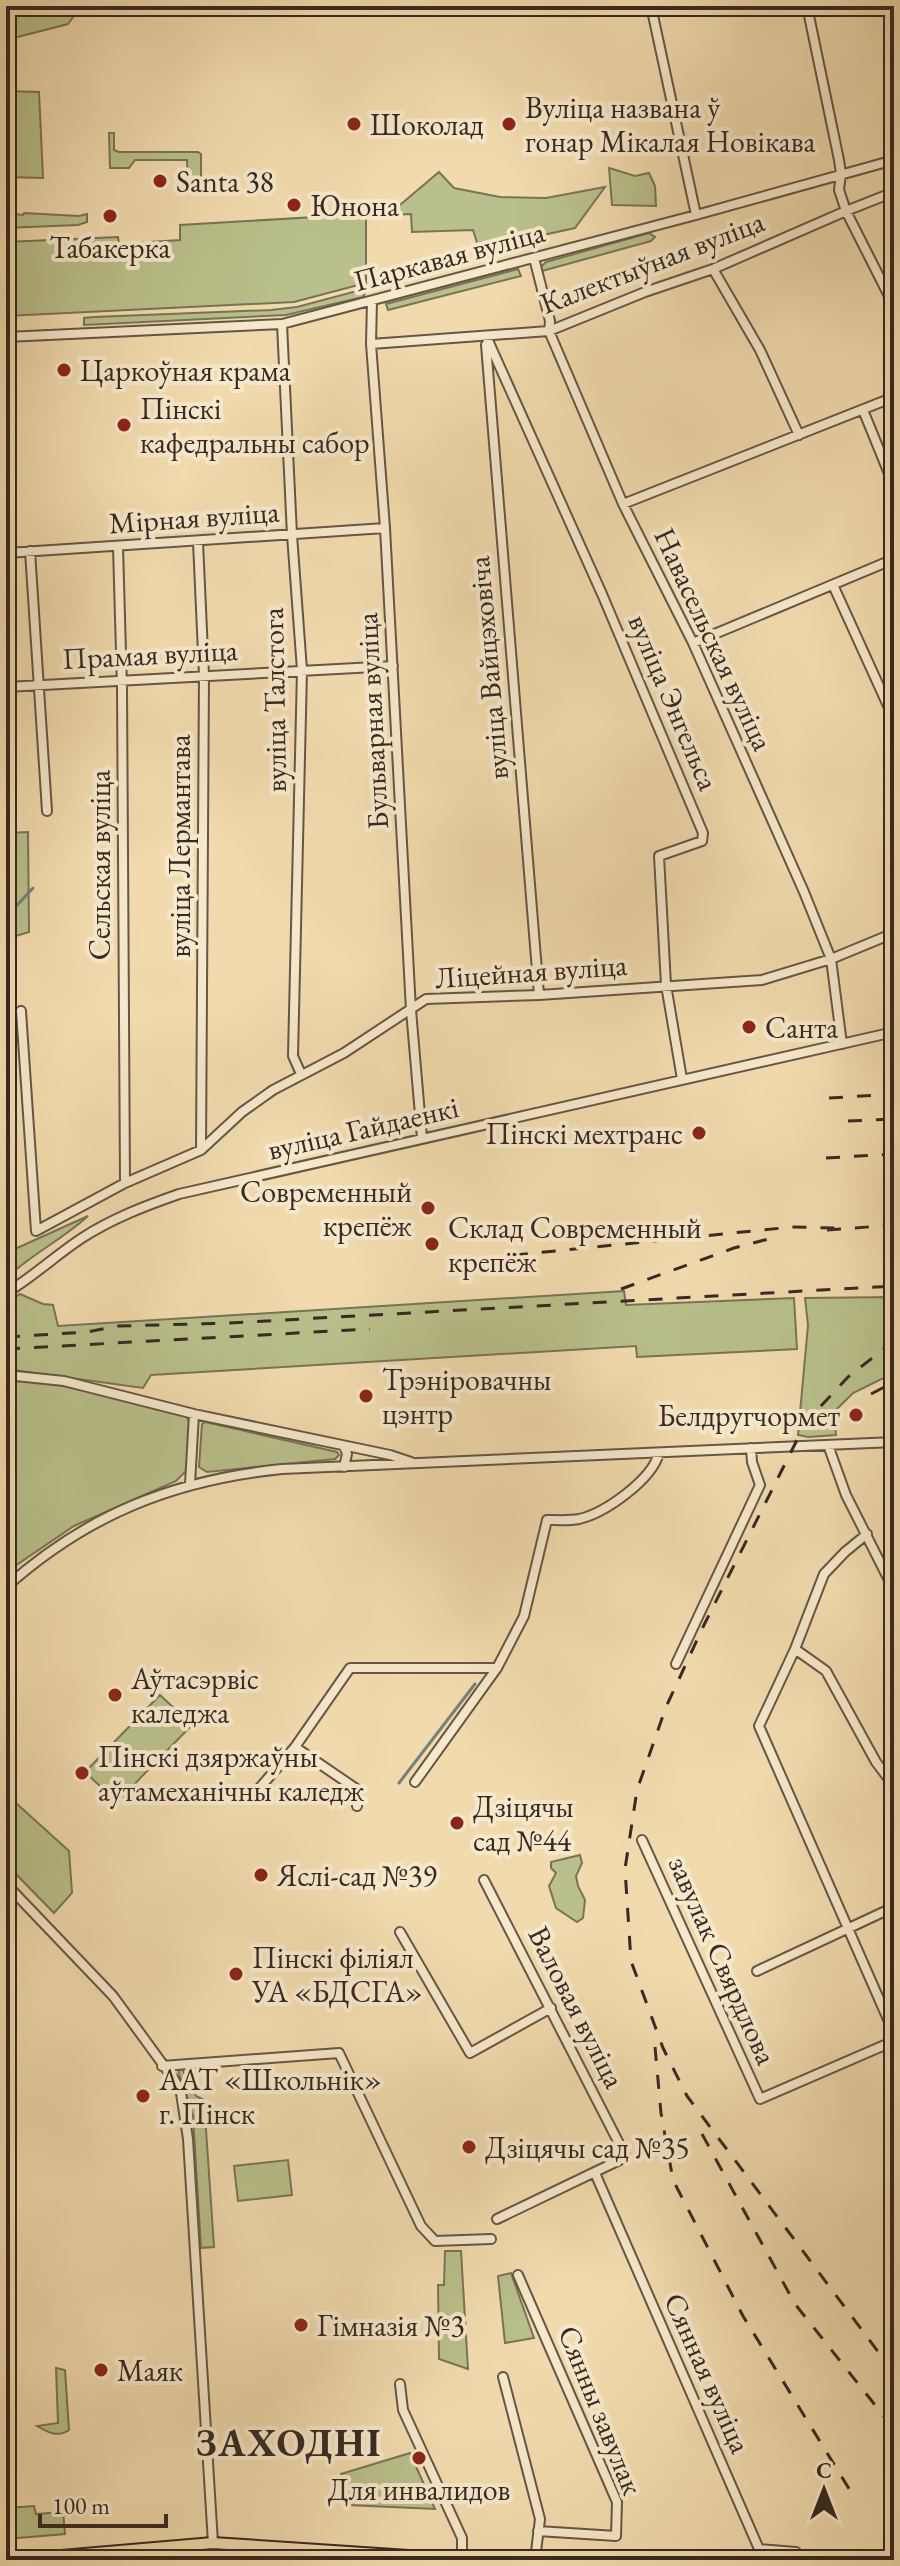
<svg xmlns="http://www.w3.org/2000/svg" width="900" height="2566" font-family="'EB Garamond',serif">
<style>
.green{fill:#b9c08b;stroke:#787457;stroke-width:2}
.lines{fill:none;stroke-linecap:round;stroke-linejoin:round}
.stream{stroke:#738176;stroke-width:3}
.minor-casing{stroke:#665646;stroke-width:12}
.major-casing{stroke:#372923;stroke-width:14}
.minor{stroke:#f6e8ca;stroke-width:8}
.major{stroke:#f1dbae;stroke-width:10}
.rail{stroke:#372923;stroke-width:3;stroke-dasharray:14 14;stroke-linecap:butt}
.poi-dot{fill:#8f2418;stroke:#f6e8ca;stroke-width:3}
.labels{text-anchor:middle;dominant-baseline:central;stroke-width:8;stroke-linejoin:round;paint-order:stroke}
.poi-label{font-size:30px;fill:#372923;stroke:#f6e8ca;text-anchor:start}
.street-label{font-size:30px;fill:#372923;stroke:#f6e8ca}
.district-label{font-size:38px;font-weight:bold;letter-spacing:2px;fill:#372923;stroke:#f6e8ca}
</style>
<rect width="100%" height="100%" fill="#f1dbae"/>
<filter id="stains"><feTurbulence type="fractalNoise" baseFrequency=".0025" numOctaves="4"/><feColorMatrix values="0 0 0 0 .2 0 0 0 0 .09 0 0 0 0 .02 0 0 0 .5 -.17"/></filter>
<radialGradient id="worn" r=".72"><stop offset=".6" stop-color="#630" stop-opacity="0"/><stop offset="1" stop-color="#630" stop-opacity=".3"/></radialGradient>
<path class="green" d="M6 6 7 8 81 6 68 24 6 40Z
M6 91 39 92 43 178 6 177Z
M109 133H114V150L119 152H198L201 154V186L188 187 187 160H135L129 168H110Z
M609 168 635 176 649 173 655 186 656 206 612 205Z
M439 172 454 188 500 197 546 198 605 187 575 228 479 249 473 230 412 232 411 214 388 215Z
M6 213 23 215 24 213 79 216 87 214V222L78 225 6 228Z
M366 214V283L294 302 6 316V242L118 237 119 244 180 240V225Z
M649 233 655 237 651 241 542 271 541 267 546 262Z
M518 269 521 276 388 310 386 304Z
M368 288 363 297 286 315 84 325V318L94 317 271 310 297 307Z
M28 832 29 932 6 939V833Z
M88 1216C63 1239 32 1254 6 1278V1253Z
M624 1291 626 1305 794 1298 797 1349 637 1357 636 1346 151 1375 143 1388 6 1369V1303L20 1294 43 1304 53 1305 58 1326Z
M894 1297V1373L853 1393 834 1412 836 1435 808 1437 798 1435 808 1325 805 1298Z
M6 1379 39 1381 172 1409 186 1415 190 1424 186 1471 176 1481 74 1526 6 1572Z
M205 1422 337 1452 339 1455 335 1459 207 1472 199 1467 202 1424Z
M160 1695 192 1725 117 1802 85 1772Z
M6 1794 69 1851 72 1893 54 1913 6 1864Z
M580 1855 582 1863 576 1876 578 1886 585 1900 583 1918 577 1922 556 1908 549 1886 556 1873 551 1868V1862Z
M181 2067 196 2096 204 2100 214 2247 201 2248 193 2116 179 2074 178 2069Z
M288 2160 292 2195 238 2201 234 2166Z
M445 2251H461L468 2369 439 2359 438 2285H444Z
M511 2273 534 2338 505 2343 498 2276Z
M56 2368 65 2370 69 2430C58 2438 47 2432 37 2426L58 2423Z
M410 2453 435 2509 347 2505 341 2474Z
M34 2506 36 2514 63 2512 65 2534 6 2539V2508Z"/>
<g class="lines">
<path class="stream" d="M6 917 33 888
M399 1783 475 1684"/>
<g class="minor-casing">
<path id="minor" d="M651 6 696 215
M807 6 839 160 841 174 839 190 846 211 894 306
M534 258 550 321 549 331 623 504 693 643 804 892 831 959 842 1044
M713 269 760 350 799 435
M372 301 371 344 385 528 411 1010 422 1138
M282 324 292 535 302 670 293 1056 301 1074
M486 336 602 594 703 833 702 841 659 856 666 985 682 1079
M6 337 282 324 696 215 894 160
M371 344 549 331 645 292 713 269 846 211 894 192
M486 345 539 995
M863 410 894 486
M623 504 894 397
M198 542 204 675 201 1150
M118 547 122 688 125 1183
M30 551 47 811
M6 553 385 528
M833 585 894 719
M693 643 894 559
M6 687 393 666
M21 1011 36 1231 125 1183 201 1150 242 1112 273 1090 344 1053 426 999 539 995 762 980 831 959 894 933
M6 1293C33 1277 56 1255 82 1238 113 1218 145 1206 179 1194L894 1032
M6 1375 64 1381 194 1414 390 1455 411 1462
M828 1445 846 1495 894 1590
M344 1467 347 1454 344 1446
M190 1484 194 1414
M867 1534 845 1552 824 1574 795 1649 759 1726 894 2033
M6 1587C88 1514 174 1480 282 1469L894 1442
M795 1649 826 1671 876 1762 894 1786
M676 1664 760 1485 752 1462 751 1448
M295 1747 358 1790 357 1806
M415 1782 497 1668 524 1616 547 1520C557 1520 569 1521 579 1519 605 1513 652 1480 659 1453
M257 1791 295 1747 350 1668H497
M642 1840 760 2099 894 2041
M484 1880 626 2157 497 2219
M6 1884 113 1996 175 2081 181 2093 188 2139 213 2543
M400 1932 470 2053 551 2008
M757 1971 894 1907
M162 2066 339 2053 421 2226 435 2241 491 2239
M595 2173 759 2549 796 2552V2560
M518 2275 617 2502 616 2536 538 2531
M503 2377 540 2519 535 2560
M400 2384 403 2410 462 2538V2560"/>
</g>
<g class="major-casing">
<path id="major" d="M14 2560 213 2543 469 2560"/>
</g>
<use href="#minor" class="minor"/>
<use href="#major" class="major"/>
<path class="rail" d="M829 1098 894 1094
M848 1121 894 1119
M826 1158 894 1154
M827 1230 894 1225
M486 1258 792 1227 837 1228
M621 1289 734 1248 776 1237
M6 1337 87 1332 118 1326 230 1323 894 1286
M894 1341 848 1377 819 1408 797 1440 704 1625 666 1707 637 1790 625 1869 631 1961 663 2048 687 2096 894 2373
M6 1349 370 1329
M871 1394 894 1382
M655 2047 661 2113 673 2180 743 2316 851 2492
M702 2134 795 2304 894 2429"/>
</g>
<g class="poi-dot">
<circle cx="354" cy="124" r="8"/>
<circle cx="509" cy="124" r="8"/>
<circle cx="160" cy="181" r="8"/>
<circle cx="294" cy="205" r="8"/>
<circle cx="110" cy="216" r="8"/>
<circle cx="64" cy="370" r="8"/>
<circle cx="124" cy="425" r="8"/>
<circle cx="749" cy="1027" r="8"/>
<circle cx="699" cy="1133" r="8"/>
<circle cx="428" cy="1208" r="8"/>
<circle cx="432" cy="1244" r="8"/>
<circle cx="366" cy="1396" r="8"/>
<circle cx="856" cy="1415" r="8"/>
<circle cx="115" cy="1695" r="8"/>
<circle cx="82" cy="1773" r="8"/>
<circle cx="457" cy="1823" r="8"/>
<circle cx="261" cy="1875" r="8"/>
<circle cx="236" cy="1974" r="8"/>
<circle cx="143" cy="2096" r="8"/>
<circle cx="469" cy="2147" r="8"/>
<circle cx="301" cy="2325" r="8"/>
<circle cx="101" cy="2370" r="8"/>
<circle cx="419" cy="2458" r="8"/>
</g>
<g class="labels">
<g class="poi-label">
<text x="525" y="107">Вуліца названа ў<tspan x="525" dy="34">гонар Мікалая Новікава</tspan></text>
<text x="370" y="124">Шоколад</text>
<text x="176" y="181">Santa 38</text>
<text x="310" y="205">Юнона</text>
<text x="110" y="247" text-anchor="middle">Табакерка</text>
<text x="80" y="370">Царкоўная крама</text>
<text x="140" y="408">Пінскі<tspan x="140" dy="34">кафедральны сабор</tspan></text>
<text x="765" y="1027">Санта</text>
<text x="683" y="1133" text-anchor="end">Пінскі мехтранс</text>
<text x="412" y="1191" text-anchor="end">Современный<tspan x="412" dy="34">крепёж</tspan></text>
<text x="448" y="1227">Склад Современный<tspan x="448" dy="34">крепёж</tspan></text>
<text x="382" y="1379">Трэніровачны<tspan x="382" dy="34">цэнтр</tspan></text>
<text x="840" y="1415" text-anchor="end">Белдругчормет</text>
<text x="131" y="1678">Аўтасэрвіс<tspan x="131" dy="34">каледжа</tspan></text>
<text x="98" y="1756">Пінскі дзяржаўны<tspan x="98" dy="34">аўтамеханічны каледж</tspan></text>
<text x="473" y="1806">Дзіцячы<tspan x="473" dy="34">сад №44</tspan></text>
<text x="277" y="1875">Яслі-сад №39</text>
<text x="252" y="1957">Пінскі філіял<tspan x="252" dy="34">УА «БДСГА»</tspan></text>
<text x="159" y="2079">ААТ «Школьнік»<tspan x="159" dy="34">г. Пінск</tspan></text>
<text x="485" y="2147">Дзіцячы сад №35</text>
<text x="317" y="2325">Гімназія №3</text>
<text x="117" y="2370">Маяк</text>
<text x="419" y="2489" text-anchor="middle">Для инвалидов</text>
</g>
<g class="street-label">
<text transform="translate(449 256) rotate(-15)">Паркавая вуліца</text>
<text transform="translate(652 262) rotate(-21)">Калектыўная вуліца</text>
<text transform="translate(194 517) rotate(-4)">Мірная вуліца</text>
<text transform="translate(714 639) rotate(65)">Навасельская вуліца</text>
<text transform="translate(150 654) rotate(-3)">Прамая вуліца</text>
<text transform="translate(488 668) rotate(-95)">вуліца Вайцэховіча</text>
<text transform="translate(274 700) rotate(-91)">вуліца Талстога</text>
<text transform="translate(674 702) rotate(67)">вуліца Энгельса</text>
<text transform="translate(372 721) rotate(-93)">Бульварная вуліца</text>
<text transform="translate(179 846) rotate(-90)">вуліца Лермантава</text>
<text transform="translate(99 865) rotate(-90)">Сельская вуліца</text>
<text transform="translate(531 971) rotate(-4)">Ліцейная вуліца</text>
<text transform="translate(363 1128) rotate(-13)">вуліца Гайдаенкі</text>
<text transform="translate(723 1960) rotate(66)">завулак Свярдлова</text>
<text transform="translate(577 2007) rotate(63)">Валовая вуліца</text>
<text transform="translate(708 2373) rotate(66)">Сянная вуліца</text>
<text transform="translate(601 2410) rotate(68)">Сянны завулак</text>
</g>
<g class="district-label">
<text x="289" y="2442">ЗАХОДНІ</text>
</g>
</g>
<rect width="900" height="2566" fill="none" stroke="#f1dbae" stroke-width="32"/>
<rect x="8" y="8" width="884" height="2550" fill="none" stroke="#372923" stroke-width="4"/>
<rect x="16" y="16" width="868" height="2534" fill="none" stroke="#372923" stroke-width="2"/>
<g transform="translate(824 2490)" stroke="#f6e8ca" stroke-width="6" paint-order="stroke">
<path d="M0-6L14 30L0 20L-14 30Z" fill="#372923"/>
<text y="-12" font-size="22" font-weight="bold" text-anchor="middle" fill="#372923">С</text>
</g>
<path d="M40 2514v12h126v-12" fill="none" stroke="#372923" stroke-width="4"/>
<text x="52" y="2514" font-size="24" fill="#372923" stroke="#f6e8ca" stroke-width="6" paint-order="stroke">100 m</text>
<rect width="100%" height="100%" filter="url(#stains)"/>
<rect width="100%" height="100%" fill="url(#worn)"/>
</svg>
